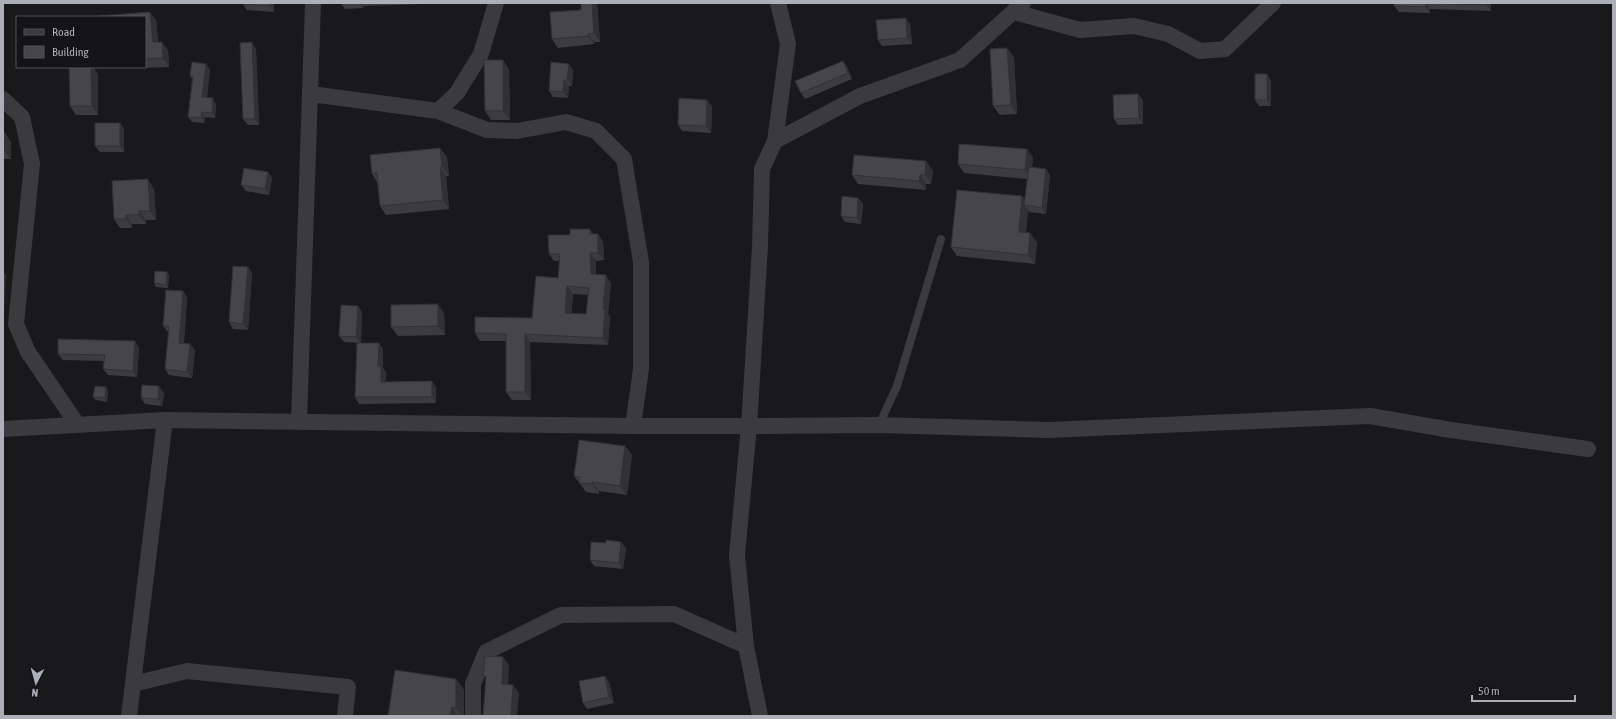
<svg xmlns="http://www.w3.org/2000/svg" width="1616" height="719" font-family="'Asap Condensed',sans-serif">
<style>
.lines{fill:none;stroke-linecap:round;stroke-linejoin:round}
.service{stroke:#3a3a3f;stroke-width:8}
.minor{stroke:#3a3a3f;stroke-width:16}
.wall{fill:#3c3c40;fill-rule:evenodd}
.shaded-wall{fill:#313134}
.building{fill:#46464a;stroke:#313134;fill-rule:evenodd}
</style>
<rect width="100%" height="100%" fill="#19181a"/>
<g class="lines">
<path class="service" d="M879 425 897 386 941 239"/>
<path class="minor" d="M1023 3 960 60 860 96 775 141 762 169 760 247 749 426 879 425 1048 430 1370 416 1451 430 1588 449
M1014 12 1080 30 1134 26 1168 34 1200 51 1225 49 1273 3
M311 94 438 111 487 130 517 131 566 122 596 131 624 159 641 262V369L633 426H749L737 555 746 646 760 716
M3 99 22 117 32 164 16 324 28 352 77 424
M438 111 457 93 481 54 496 3
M775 141 788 44 778 3
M299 421 313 3
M3 429 165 420
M133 684 187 671 348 687 345 716
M129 716 165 420 633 426
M473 716V684L486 652 561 615 674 614 746 646"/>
</g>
<path class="wall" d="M243 3H274V12L247 10 243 4Z
M341 3H424V4L363 6V8L345 9Z
M1394 3H1491V11L1430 9V13L1399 12 1394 6Z
M597 4 600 42H594V44L558 48 552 39 581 10Z
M145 17 156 20 158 42 168 50 169 67 140 68 139 67H145Z
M910 24 912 44 882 46 878 40Z
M1007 48 1014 57 1017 114 1000 115 993 106Z
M256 49 259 125H248L243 119Z
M843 61 847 67 852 79 805 99 801 93Z
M210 69 207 98 216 104 215 118 205 117V123L192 122 188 117 192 79 190 76Z
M509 69 510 120H491L485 111Z
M573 70 572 86H569L568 98 553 97 549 91Z
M98 74V115H76L70 106Z
M1271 80V106H1259L1255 100Z
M1143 100V124L1118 125 1114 119Z
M712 106 711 133 682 131 678 125Z
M120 123 124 129V152H100L95 146Z
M3 133 11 142V159H3Z
M440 148 447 157 449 176H446L449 209 386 215 380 206 377 182 372 174Z
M1027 149 1033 158 1032 167 1050 175 1046 214 1029 212 1028 210 1026 233 1037 242 1035 264 957 256 951 247 1022 196 1025 200 1027 179 964 173 958 164Z
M933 171 931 184H926V190L858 184 852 175Z
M268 172 272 178 269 195 246 191 241 185Z
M154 189 156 220H146V224H132V228H120L114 219Z
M858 198 863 204 861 224 845 222 841 216Z
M594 234H598L603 242 604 260 596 261V274L611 283 608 314 610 317 608 345 530 342 531 400H512L506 392V341H480L475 333 532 318 558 278 559 261H554L549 254ZM573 294 589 295 586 314 571 313Z
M248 267 252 274 248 330 233 329 229 322Z
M167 272 169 275 168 288 156 287 154 283Z
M183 291 187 298 184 343 195 350 192 378 169 375 165 369 169 332H168L163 326Z
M358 306 362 312 361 343H379L383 349V368L386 373 385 382 432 381 436 388V403L359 404 355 397 360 343 344 342 339 336Z
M444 313 445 335 398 336 391 327Z
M135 341 139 348 137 377 108 375 103 369 104 361 63 360 58 354Z
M106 387 108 390 107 402 96 400 93 397Z
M164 393 162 406 145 404 141 398Z
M625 446 632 455 627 495 599 491V494L586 492 574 476Z
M606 543 626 548 623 569 594 566 590 560Z
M456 679 464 690V716H388Z
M609 682 614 703 587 709 583 703Z"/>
<path class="shaded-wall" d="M269 3H274V12L269 6Z
M360 3H361L363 6V8Z
M592 3H597V4L600 42 594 33Z
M1426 3 1430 9V13L1426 7Z
M1486 3H1491V11L1486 5Z
M150 12 156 20 159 51 153 42Z
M906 18 910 24 912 44 907 38Z
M588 34 594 42V44L588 36Z
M162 42 168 50 169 67 163 58Z
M252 42 256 49 259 125 255 119Z
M1007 48 1014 57 1017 114 1011 105Z
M503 60 509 69 510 120 503 111Z
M843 61 847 67 852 79 848 73Z
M206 64 210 69 206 103 202 97Z
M569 64 573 70 572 86 567 80Z
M91 67H93L98 74V115L92 106Z
M1267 74 1271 80V106L1267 100Z
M564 80 569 86 568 98 563 92Z
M1138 94 1143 100V124L1139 118Z
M213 98 216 104 215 118 212 113Z
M707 100 712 106 711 133 706 126Z
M202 112 205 117V123L201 118Z
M120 123 124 129V152L120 146Z
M5 133 11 142V159L4 150Z
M440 148 447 157 449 176 442 167Z
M1027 149 1033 158 1031 179 1025 170Z
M926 161 933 171 931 184 925 175Z
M440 167 446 176 449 209 443 200Z
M1046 169 1050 175 1046 214 1042 208Z
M268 172 272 178 269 195 265 189Z
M920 175 926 184V190L919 181Z
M148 179 154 189 156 220 150 211Z
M1022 196 1028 205H1024L1028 210 1025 241 1019 232Z
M858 198 863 204 861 224 857 218Z
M139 211 146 220V224L139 215Z
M126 215 132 224V228L126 219Z
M590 229 595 236 590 234Z
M1030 233 1037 242 1035 264 1028 255Z
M598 234 603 242 604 260 598 253Z
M590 253 596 261V281L591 274Z
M248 267 252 274 248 330 243 324Z
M3 271 6 275 3 330Z
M167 272 169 275 168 288 166 285Z
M606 275 611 283 608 314 610 317 608 345 603 338V309Z
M567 286 573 294 571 321 565 313Z
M183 291 187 298 183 349 179 343Z
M438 304 444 313 445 335 438 326Z
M358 306 362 312 361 343 356 337Z
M525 334 530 342 531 400 525 392Z
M135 341 139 348 137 377 133 371Z
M379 343 383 349V368L386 373 385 388 381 382 378 366Z
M190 344 195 350 192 378 187 372Z
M432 381 436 388V403L432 397Z
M159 386 164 393 162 406 158 399Z
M106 387 108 390 107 402 105 398Z
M625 446 632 455 627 495 620 486Z
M592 482 599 491V494L592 484Z
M621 542 626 548 623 569 619 563Z
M503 657 509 665 508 693 502 684Z
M605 676 609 682 614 703 609 697Z
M456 679 464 690V716H462L456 708Z
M513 685 519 693 517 716H511Z
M452 707 458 716H450Z"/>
<path class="building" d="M243 3H269V6L243 4Z
M581 3H592L594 33 588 34V36L552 39 550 12 581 10Z
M1394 3H1426V7L1394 6Z
M1431 3H1486V5Z
M150 12 153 42H162L163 58 145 59V17H99V16Z
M906 18 907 38 878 40 876 20Z
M252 42 255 119H243L240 43Z
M1007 48 1011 105 993 106 990 49Z
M484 60H503V111H485Z
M843 61 848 73 801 93 795 81Z
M192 62 206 64 202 97 213 98 212 113 202 112 201 118 188 117 193 77 190 76Z
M551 62 569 64 567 80H564L563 92 549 91Z
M69 67H91L92 106H70Z
M1255 74H1267V100H1255Z
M1138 94 1139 118 1114 119 1113 95Z
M679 98 707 100 706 126 678 125Z
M95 123H120V146H95Z
M3 133H5L4 150H3Z
M959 144 1027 149 1025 170 958 164Z
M440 148 442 167H440L443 200 380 206 377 173 372 174 370 155Z
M854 155 926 161 925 175H920L919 181 852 175Z
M1029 167 1046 169 1042 208 1024 205Z
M244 168 268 172 265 189 241 185Z
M148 179 150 211H139V215H126V219H114L112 181Z
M957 190 1022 196 1019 232 1030 233 1028 255 951 247Z
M842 196 858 198 857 218 841 216Z
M570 229H590V234H598V253H590L591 274 606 275 603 309H605L603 338 525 334V392H506V334L475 333V317L532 318 536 276 558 278 560 254H549L548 235H570ZM567 286 589 288 586 314 565 313Z
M233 266 248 267 243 324 229 322Z
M155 271 167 272 166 285 154 283Z
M166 290 183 291 179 343 190 344 187 372 165 369 169 326H163Z
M438 304V326L391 327V305Z
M341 305 358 306 356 337 339 336Z
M58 339 135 341 133 371 103 369 105 355 58 354Z
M357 343H379L378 366H381V382L432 381V397H355Z
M142 385 159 386 158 399 141 398Z
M95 386 106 387 105 398 93 397Z
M579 440 625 446 620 486 592 482V484L579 483 580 477 574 476Z
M606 540 621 542 619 563 590 560 591 542 606 543Z
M485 656 503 657 502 684 513 685 511 716H483L486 676H483Z
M395 670 456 679V708L452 707 450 716H388Z
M605 676 609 697 583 703 579 681Z"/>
<rect width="1616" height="719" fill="none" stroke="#acafb8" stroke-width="8"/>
<rect x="16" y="16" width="130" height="52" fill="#141315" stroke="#515156"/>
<rect x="24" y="29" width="20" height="6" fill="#3a3a3f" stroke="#515156"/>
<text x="52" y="36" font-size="12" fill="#acafb8">Road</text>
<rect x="24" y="46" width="20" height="12" fill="#46464a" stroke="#515156"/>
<text x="52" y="56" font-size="12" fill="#acafb8">Building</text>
<g transform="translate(36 683) rotate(186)" stroke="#141315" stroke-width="3" paint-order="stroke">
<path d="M0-3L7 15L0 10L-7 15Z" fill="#acafb8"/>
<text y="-6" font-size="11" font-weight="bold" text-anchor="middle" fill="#acafb8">N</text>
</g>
<path d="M1472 695v6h103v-6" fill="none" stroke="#acafb8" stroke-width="2"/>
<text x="1478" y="695" font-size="12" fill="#acafb8" stroke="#141315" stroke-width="3" paint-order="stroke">50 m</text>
</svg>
